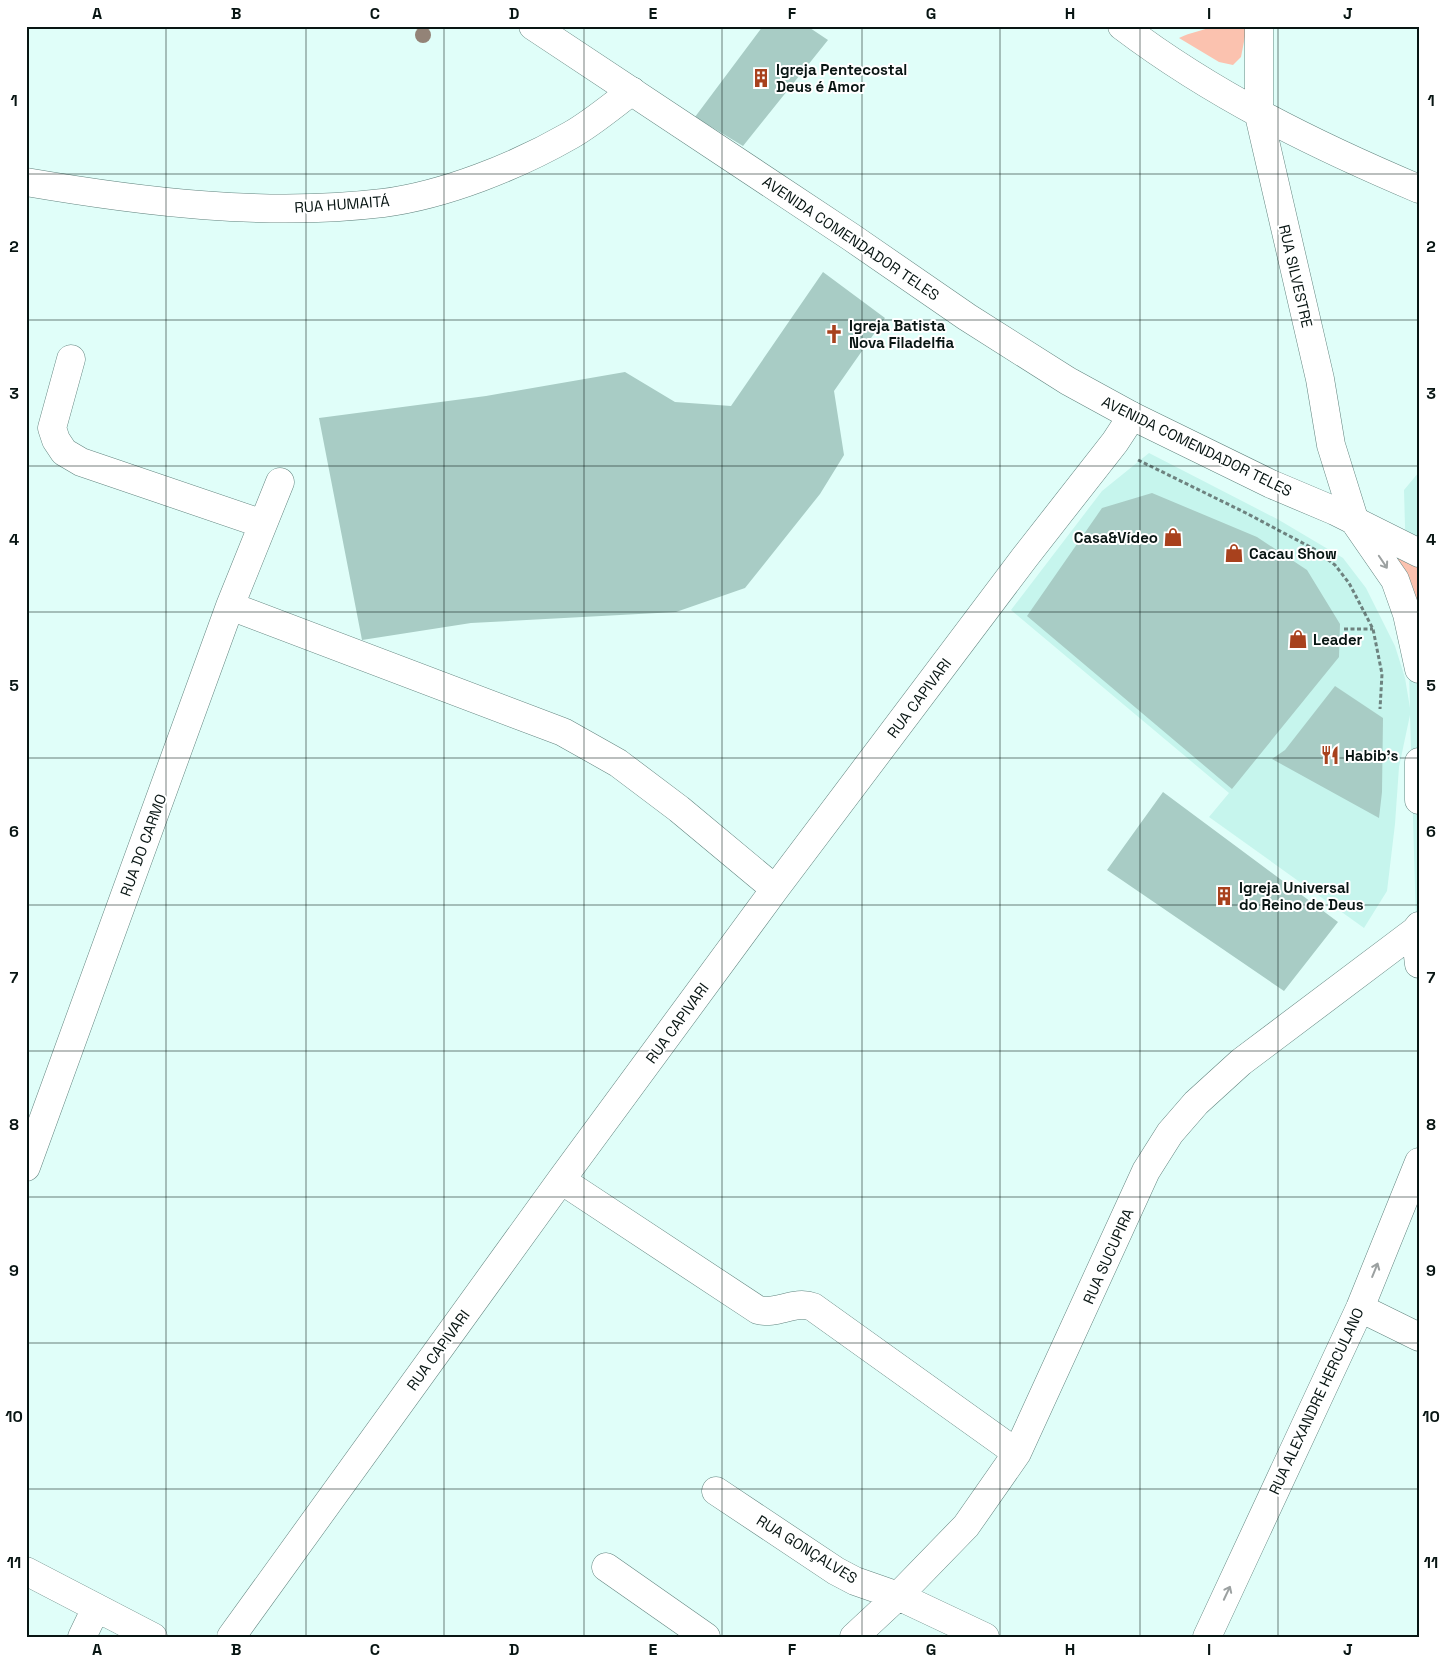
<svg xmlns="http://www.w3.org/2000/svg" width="1445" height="1663" font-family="'Space Grotesk',sans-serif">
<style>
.built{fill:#c6f5ed}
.green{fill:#fbc2af}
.building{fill:#a8ccc5}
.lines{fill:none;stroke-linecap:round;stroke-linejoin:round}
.minor-casing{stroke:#62847f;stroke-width:29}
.major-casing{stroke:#62847f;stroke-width:29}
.path{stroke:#6d827f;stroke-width:3;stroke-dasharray:4 2.5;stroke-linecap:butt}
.minor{stroke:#fff;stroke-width:28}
.major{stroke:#fff;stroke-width:28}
.tree{fill:#938377}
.oneway{stroke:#9ca1a1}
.grid{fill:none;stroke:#081513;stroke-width:1;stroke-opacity:0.55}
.labels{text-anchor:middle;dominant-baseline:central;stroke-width:4;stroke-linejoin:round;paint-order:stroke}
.poi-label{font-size:15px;font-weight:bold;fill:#081513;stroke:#fff;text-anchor:start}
.street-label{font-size:15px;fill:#081513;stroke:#fff}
.neatline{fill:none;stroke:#081513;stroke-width:2}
.grid-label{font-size:16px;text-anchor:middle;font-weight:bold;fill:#081513}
</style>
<rect width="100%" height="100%" fill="#e0fef9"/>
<path class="built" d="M1149 453 1279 520 1343 558 1366 588 1395 646 1405 678 1410 708 1404 490 1419 472V1025L1410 715 1399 767 1395 824 1387 891 1364 928 1209 817 1229 793 1011 610 1102 491Z"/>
<path class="green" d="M1213 26H1247L1241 57 1233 65 1219 62 1179 38C1191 32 1202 31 1213 26Z
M1391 551 1419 566V630Z"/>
<path class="building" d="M763 26H807L828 40 743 146 695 117Z
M823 272 885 318 834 391 844 455 820 494 745 588 676 612 471 623 362 640 319 418 486 396 625 372 675 402 731 406Z
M1152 493 1257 537 1307 570 1340 624 1339 657 1232 789 1027 616 1102 508Z
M1335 686 1383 718 1382 792 1379 818 1272 759 1285 750Z
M1163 792 1338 922 1284 991 1107 870Z"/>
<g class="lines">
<g class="minor-casing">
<path id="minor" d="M1122 26C1213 95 1315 145 1419 189
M1259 26V115L1320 379 1331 445 1355 522
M26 182C143 202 265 217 383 203 445 195 517 166 571 135 592 123 612 106 632 91
M71 359 52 428 56 440 64 452 81 462 263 524
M230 606 563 732 618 763 679 809 775 889
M1415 931 1419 964
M26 1167 230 606 280 482
M561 1180 758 1310C777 1315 794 1300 813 1307L1017 1453
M1360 1308 1419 1337
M716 1491 836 1571 855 1581 898 1596 985 1637
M606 1567 706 1637
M26 1571 153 1637
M82 1637 96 1608
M231 1637 561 1180 775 889 1025 557 1115 442 1132 416
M854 1637 898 1596 966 1526 1017 1453 1146 1171 1170 1133 1196 1103 1241 1062 1415 931 1419 926
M1207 1637 1360 1308 1419 1162"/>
</g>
<g class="major-casing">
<path id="major" d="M533 26 851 237 967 317 1068 381 1132 416 1271 484 1335 511 1419 553
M1357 525 1395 580 1407 614 1419 669
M1419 762V800"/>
</g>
<path class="path" d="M1138 460 1246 513 1314 549 1335 565 1349 583 1373 629 1382 674 1380 709
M1344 629H1373"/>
<use href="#minor" class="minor"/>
<use href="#major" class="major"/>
</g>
<circle class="tree" cx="423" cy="35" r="8"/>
<defs><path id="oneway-shaft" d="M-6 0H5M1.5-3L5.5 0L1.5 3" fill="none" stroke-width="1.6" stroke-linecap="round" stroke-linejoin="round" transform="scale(1.25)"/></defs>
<g class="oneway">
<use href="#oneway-shaft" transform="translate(1383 562) rotate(56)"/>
<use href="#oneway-shaft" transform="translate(1375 1270) rotate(-68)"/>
<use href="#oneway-shaft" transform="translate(1227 1593) rotate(-65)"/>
</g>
<path class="grid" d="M166 26V1637M306 26V1637M444 26V1637M584 26V1637M722 26V1637M862 26V1637M1000 26V1637M1140 26V1637M1278 26V1637M26 174H1419M26 320H1419M26 466H1419M26 612H1419M26 758H1419M26 905H1419M26 1051H1419M26 1197H1419M26 1343H1419M26 1489H1419"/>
<defs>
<g id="building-bare" transform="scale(1.5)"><path d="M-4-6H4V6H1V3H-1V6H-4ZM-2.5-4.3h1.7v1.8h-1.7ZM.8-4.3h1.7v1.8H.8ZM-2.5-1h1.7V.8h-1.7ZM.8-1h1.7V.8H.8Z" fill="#a8411d" stroke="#fff" stroke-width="2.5" paint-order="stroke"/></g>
<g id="church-bare" transform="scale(1.5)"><path d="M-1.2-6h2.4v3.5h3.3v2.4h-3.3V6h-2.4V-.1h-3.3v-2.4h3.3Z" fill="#a8411d" stroke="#fff" stroke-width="2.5" paint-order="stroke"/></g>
<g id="shop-bare" transform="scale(1.5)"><path d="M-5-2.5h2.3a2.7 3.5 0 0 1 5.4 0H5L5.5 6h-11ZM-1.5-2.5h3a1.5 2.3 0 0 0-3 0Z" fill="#a8411d" stroke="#fff" stroke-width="2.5" paint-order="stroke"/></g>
<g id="restaurant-bare" transform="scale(1.5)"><path d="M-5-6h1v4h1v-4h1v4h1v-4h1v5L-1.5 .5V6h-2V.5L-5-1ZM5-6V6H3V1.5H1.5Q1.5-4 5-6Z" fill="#a8411d" stroke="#fff" stroke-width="2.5" paint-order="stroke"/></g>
</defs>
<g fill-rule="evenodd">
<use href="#building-bare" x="761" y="78"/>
<use href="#church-bare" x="834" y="334"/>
<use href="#shop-bare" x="1173" y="537"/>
<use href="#shop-bare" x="1234" y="553"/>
<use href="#shop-bare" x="1298" y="639"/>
<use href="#restaurant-bare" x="1330" y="755"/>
<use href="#building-bare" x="1224" y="896"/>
</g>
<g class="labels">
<g class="poi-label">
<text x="776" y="69">Igreja Pentecostal<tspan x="776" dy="17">Deus é Amor</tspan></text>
<text x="849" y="325">Igreja Batista<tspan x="849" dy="17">Nova Filadelfia</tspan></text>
<text x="1158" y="537" text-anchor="end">Casa&amp;Vídeo</text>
<text x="1249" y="553">Cacau Show</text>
<text x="1313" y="639">Leader</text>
<text x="1345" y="755">Habib's</text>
<text x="1239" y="887">Igreja Universal<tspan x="1239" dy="17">do Reino de Deus</tspan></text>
</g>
<g class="street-label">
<text transform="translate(342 204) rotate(-4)">RUA HUMAITÁ</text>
<text transform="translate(851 238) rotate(34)">AVENIDA COMENDADOR TELES</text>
<text transform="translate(1296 276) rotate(77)">RUA SILVESTRE</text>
<text transform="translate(1197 446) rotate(26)">AVENIDA COMENDADOR TELES</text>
<text transform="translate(919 698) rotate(-53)">RUA CAPIVARI</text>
<text transform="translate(143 845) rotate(-70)">RUA DO CARMO</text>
<text transform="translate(677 1023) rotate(-54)">RUA CAPIVARI</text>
<text transform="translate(1108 1256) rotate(-66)">RUA SUCUPIRA</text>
<text transform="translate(438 1350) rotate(-54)">RUA CAPIVARI</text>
<text transform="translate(1316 1401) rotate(-65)">RUA ALEXANDRE HERCULANO</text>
<text transform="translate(807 1549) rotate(32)">RUA GONÇALVES</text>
</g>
</g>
<rect width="1445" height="1663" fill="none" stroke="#ffffff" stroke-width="55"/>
<rect x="28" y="28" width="1390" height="1608" class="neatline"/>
<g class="grid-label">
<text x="97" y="19">A</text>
<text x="236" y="19">B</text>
<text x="375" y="19">C</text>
<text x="514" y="19">D</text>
<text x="653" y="19">E</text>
<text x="792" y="19">F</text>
<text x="931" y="19">G</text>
<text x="1070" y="19">H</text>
<text x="1209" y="19">I</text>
<text x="1348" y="19">J</text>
<text x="14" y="106">1</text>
<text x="1431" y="106">1</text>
<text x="14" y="252">2</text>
<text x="1431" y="252">2</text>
<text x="14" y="399">3</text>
<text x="1431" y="399">3</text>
<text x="14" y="545">4</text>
<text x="1431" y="545">4</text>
<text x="14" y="691">5</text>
<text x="1431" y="691">5</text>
<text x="14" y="837">6</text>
<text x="1431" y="837">6</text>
<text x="14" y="983">7</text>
<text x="1431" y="983">7</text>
<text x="14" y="1130">8</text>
<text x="1431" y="1130">8</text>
<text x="14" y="1276">9</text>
<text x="1431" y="1276">9</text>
<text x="14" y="1422">10</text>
<text x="1431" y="1422">10</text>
<text x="14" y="1568">11</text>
<text x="1431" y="1568">11</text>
<text x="97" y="1655">A</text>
<text x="236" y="1655">B</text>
<text x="375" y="1655">C</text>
<text x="514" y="1655">D</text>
<text x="653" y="1655">E</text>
<text x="792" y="1655">F</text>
<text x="931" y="1655">G</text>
<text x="1070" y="1655">H</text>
<text x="1209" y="1655">I</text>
<text x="1348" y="1655">J</text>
</g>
</svg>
